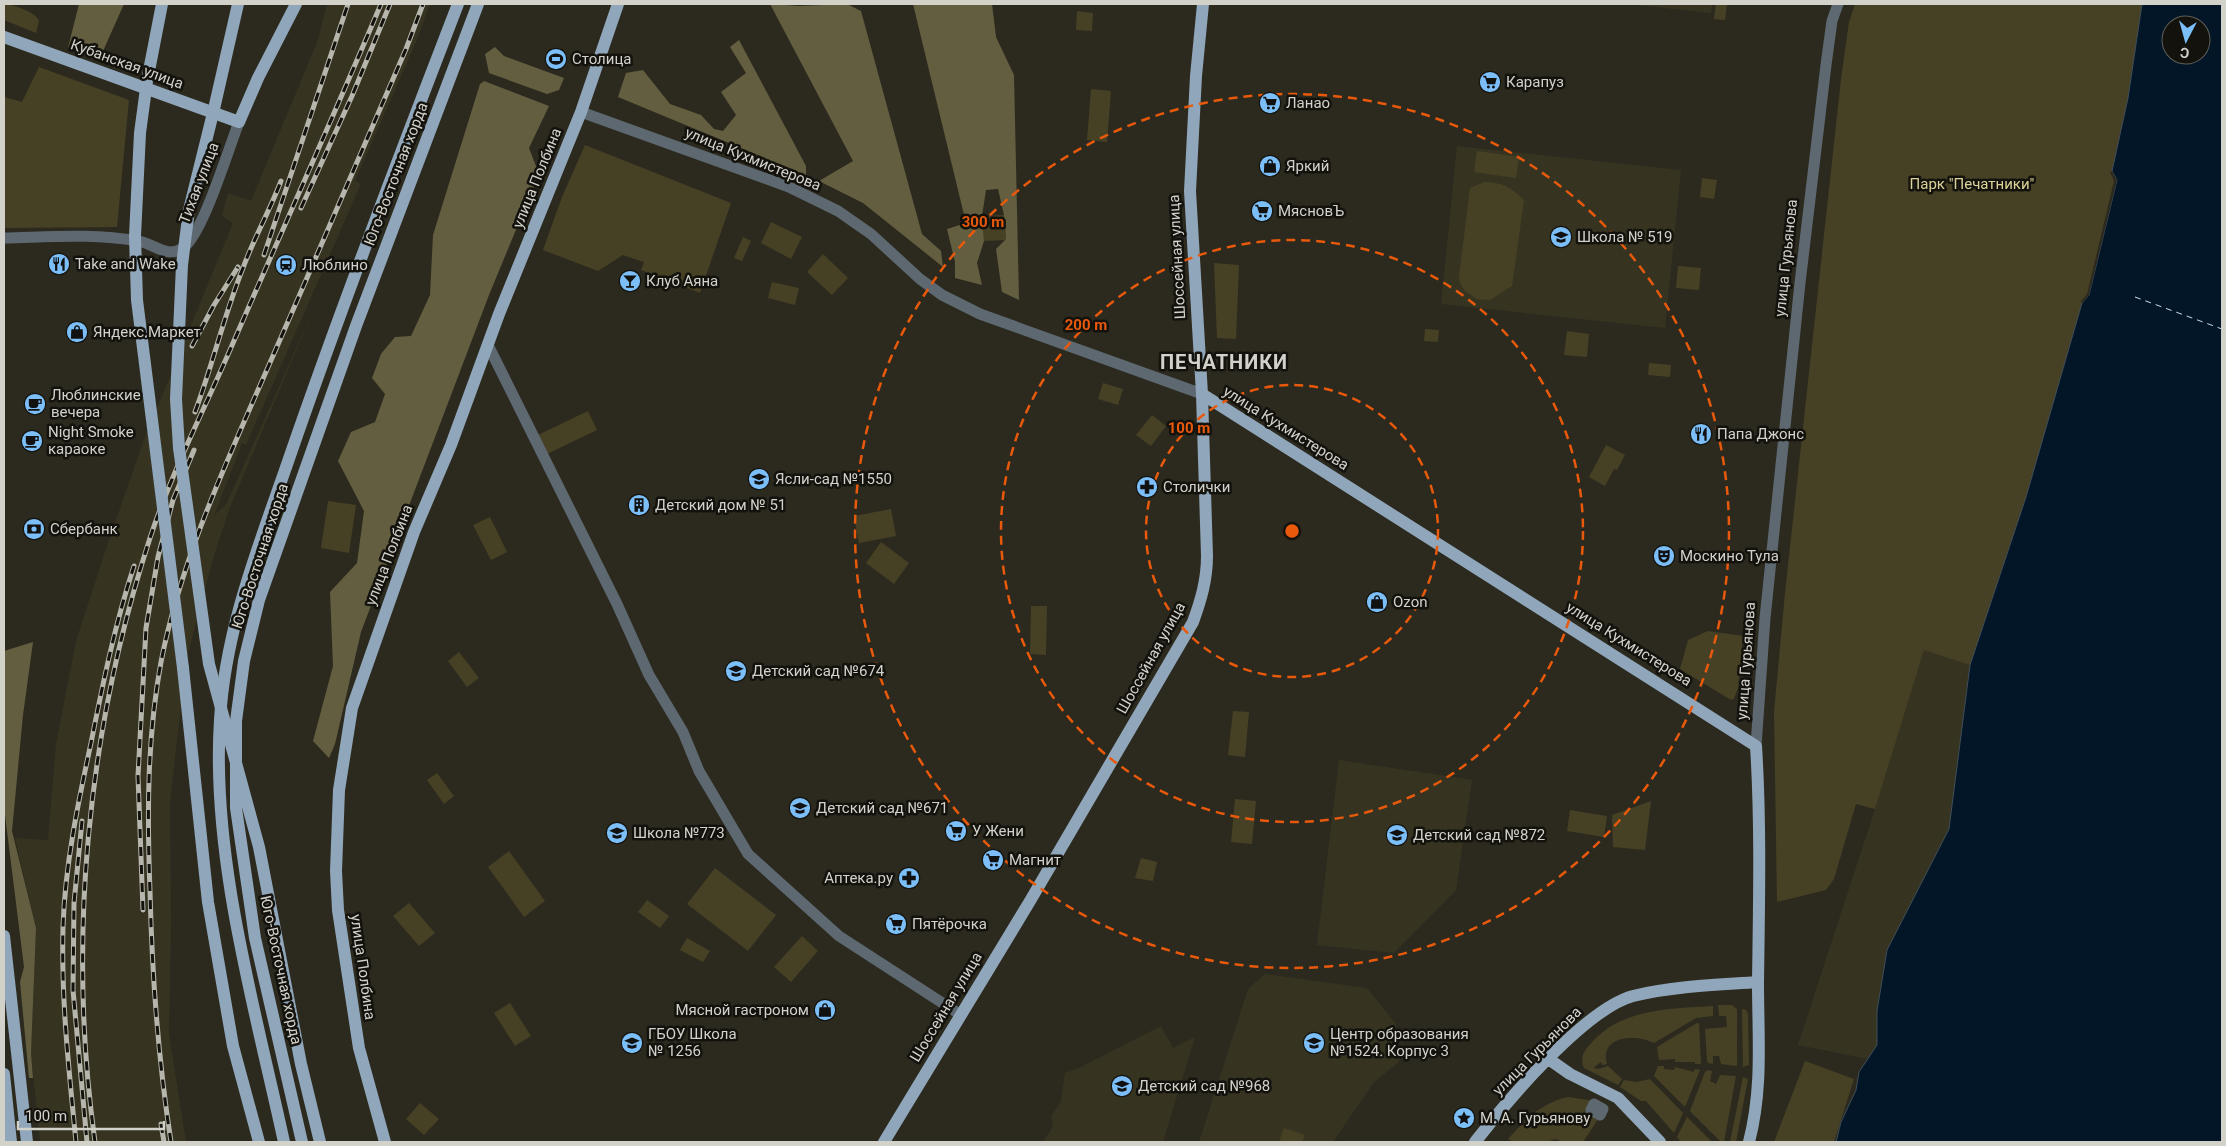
<svg xmlns="http://www.w3.org/2000/svg" width="2226" height="1146" font-family="Roboto,sans-serif">
<style>
.built{fill:#363421}
.green{fill:#464125}
.forest{fill:#635e40}
.water{fill:#021627;stroke:#414e58;fill-rule:evenodd}
.pier{fill:#2c2a1e}
.lines{fill:none;stroke-linecap:round;stroke-linejoin:round}
.ferry{stroke:#c4dff8;stroke-width:1;stroke-dasharray:6 5;stroke-linecap:butt}
.minor{stroke:#5d6871;stroke-width:11}
.major{stroke:#90a6ba;stroke-width:12}
.rail-casing{stroke:#b7b6ad;stroke-width:5}
.rail{stroke:#13120d;stroke-width:3;stroke-dasharray:9;stroke-linecap:butt}
.major-bridge{stroke:#90a6ba;stroke-width:12}
.ring{fill:none;stroke:#e8590c;stroke-width:2.5;stroke-dasharray:9 6}
.labels{text-anchor:middle;dominant-baseline:central;stroke-width:5;stroke-linejoin:round;paint-order:stroke}
.poi-label{font-size:15px;fill:#d3d2ca;stroke:#13120d;text-anchor:start}
.street-label{font-size:15px;fill:#d3d2ca;stroke:#13120d}
.park-label{font-size:15px;fill:#dcd39a;stroke:#13120d}
.district-label{font-size:20px;font-weight:bold;letter-spacing:1px;fill:#d3d2ca;stroke:#13120d}
.centre{fill:#e8590c;stroke:#13120d;stroke-width:2.5}
.ring-label{font-size:15px;text-anchor:middle;font-weight:bold;fill:#e8590c;stroke:#13120d;stroke-width:5;stroke-linejoin:round;paint-order:stroke}
</style>
<rect width="100%" height="100%" fill="#2c2a1e"/>
<path class="built" d="M327 4H430L416 42 355 181 361 184 246 445 242 443 214 516 227 503 316 304 230 507 213 559 186 661 170 802 171 926 169 1034 186 1142H40L31 1053 36 928 15 838 48 840 56 744 76 641 105 552 143 442 233 223 222 216 228 193 251 201 318 40Z
M1627 4H1712L1711 13Z
M1457 146 1681 170 1665 328 1441 304Z
M1924 649 1970 665 1949 829 1887 950 1877 1011V1045L1868 1059 1798 1045 1875 809Z
M1339 760 1472 780 1456 890 1394 953 1317 945Z
M1265 974 1367 988 1396 1024 1399 1062 1374 1082 1333 1142H1199L1248 989Z
M1161 1026 1173 1048 1195 1037 1163 1142H1043L1053 1126 1051 1117 1061 1101 1065 1073 1079 1068Z"/>
<path class="green" d="M4 4C12 4 36 12 39 21L36 33 4 20Z
M1716 4H1727L1725 20 1714 19Z
M1855 4H2142L2128 98 2112 171 2117 180 2089 295 2082 303 2026 497 1970 665 1924 650 1875 809 1856 804 1834 879 1826 890 1777 902 1774 712 1785 593 1841 79 1849 22Z
M1077 11 1093 13 1092 31 1076 30Z
M39 67 129 100 117 227 4 228V97L22 102Z
M1091 89 1111 91 1107 142 1087 140Z
M585 145 731 203 700 293 641 270 644 262 623 255 598 271 543 250 562 197Z
M1477 151 1519 157 1516 178 1474 172Z
M1702 178 1717 180 1714 199 1700 197Z
M1485 182C1502 182 1512 188 1524 200L1512 286 1490 300 1477 299 1465 291 1460 283 1459 277 1470 188Z
M1004 215 1006 240 984 241 982 216Z
M771 222 802 237 791 259 761 243Z
M743 237 751 241 742 261 734 258Z
M823 254 848 278 832 295 807 272Z
M1214 263 1239 265 1236 339 1217 338Z
M1678 266 1701 268 1699 290 1676 288Z
M772 282 799 288 795 305 768 298Z
M1425 329 1439 330 1438 342 1424 341Z
M1567 331 1589 334 1587 357 1564 355Z
M1649 363 1671 365 1670 377 1648 375Z
M1103 383 1123 389 1118 405 1098 399Z
M588 411 597 430 547 454 538 435Z
M1152 415 1166 426 1151 446 1136 435Z
M1606 445 1625 455 1617 470 1614 469 1605 486 1589 477Z
M328 501 356 505 349 553 321 548Z
M891 509 896 536 859 543 854 516Z
M490 517 507 552 491 560 473 525Z
M881 542 909 563 894 584 866 563Z
M1031 606H1047L1046 655 1030 654Z
M1708 631 1743 636 1738 688 1734 699 1731 700 1680 669 1688 640Z
M459 652 479 678 467 687 448 661Z
M1233 711 1249 712 1245 757 1228 755Z
M437 773 454 796 444 804 427 780Z
M1235 799 1256 801 1252 844 1231 842Z
M1651 801 1645 850 1613 847 1612 815Z
M1570 810 1607 816 1604 837 1567 831Z
M509 851 545 901 524 917 488 867Z
M1141 858 1157 862 1153 881 1135 878Z
M715 868 776 915 748 951 687 904Z
M647 900 669 916 660 928 638 912Z
M409 903 435 933 419 946 393 916Z
M802 936 818 951 791 982 774 967Z
M687 938 710 951 703 962 680 950Z
M510 1003 531 1036 515 1046 494 1013Z
M1718 1005H1732L1737 1009V1066L1721 1064 1719 1056H1713V1064L1708 1063 1707 1060 1705 1029 1727 1027 1726 1016H1719Z
M1713 1006V1016L1696 1018 1654 1043C1637 1034 1599 1035 1607 1064L1602 1065 1601 1062 1593 1068 1599 1069 1608 1066 1622 1079 1618 1085 1584 1068C1579 1056 1585 1050 1593 1041 1624 1008 1670 1009 1713 1006Z
M1742 1009 1746 1010 1748 1014 1749 1065 1743 1067Z
M1697 1023H1699L1701 1064H1695V1062H1675V1059L1659 1060 1657 1047Z
M1805 1061 1854 1079 1834 1142H1774Z
M1658 1066H1664V1069L1674 1070 1675 1067 1694 1072V1069L1700 1070 1685 1107 1654 1076Z
M1708 1070 1712 1071 1710 1081 1716 1084 1720 1075 1736 1076 1724 1142H1721L1690 1111 1705 1072Z
M1743 1077 1748 1079 1736 1142H1730Z
M1650 1079 1683 1113 1674 1133 1646 1101H1641L1620 1087 1624 1080 1636 1082Z
M1568 1097 1595 1101 1606 1107 1583 1142H1563L1556 1139 1546 1142H1513L1508 1139C1526 1119 1541 1103 1568 1097Z
M420 1103 439 1119 424 1135 406 1119Z
M1687 1117 1712 1142H1681L1677 1137Z
M1284 1128 1305 1135 1302 1142H1279Z"/>
<path class="forest" d="M79 4H124L99 60 68 48Z
M770 4 799 6 847 4 861 11 922 234 941 251 943 267 863 203 819 181 853 161Z
M913 4H992L996 37 1014 75 1019 300 1002 292 996 249 1006 239 1004 215 998 189 986 190 982 216 984 241 977 263 982 285 955 278V262L947 229 966 223Z
M739 40 806 166V175L618 97 626 73 643 70 670 104 701 115 714 129 723 131 736 115 721 92 746 73 730 47Z
M495 47 504 56 564 78 559 90 547 94 489 73 485 54Z
M484 81 549 106 529 148 539 174 489 295 361 632 335 744 329 758 313 741 333 666 330 592 357 563 364 511 338 461 351 432 375 422 385 394 372 378 381 354 395 337 411 336 430 295 433 235 480 84Z
M33 642 23 715 12 831 36 928 31 1053 33 1078H29L20 982 24 967 4 807V651Z"/>
<path class="water" d="M2142 4H2222V1142H1836L1841 1122 1856 1090 1859 1072 1877 1045V1011L1887 950 1949 829 1970 665 2026 497 2082 303 2089 295 2117 180 2112 171 2128 98ZM2171 25H2201V55H2171Z"/>
<path class="pier" d="M2112 171 2117 180 2089 295 2082 303 2081 301 2087 294 2114 181 2110 172Z"/>
<g class="lines">
<path class="ferry" d="M2135 297 2222 329"/>
<path class="minor" d="M581 112 789 187 838 211 871 234 920 279 942 295 980 314 1202 394
M4 238C49 237 93 233 138 241 154 243 167 260 184 247 203 233 228 150 239 122
M488 345 617 604 649 675 683 732 699 771 748 854 839 936 961 1015
M1756 746 1765 618 1800 283 1826 65 1832 21 1838 4
M1594 1104 1603 1109 1600 1115 1591 1110Z"/>
<path class="major" d="M4 37 239 122 258 78 296 4
M214 109 238 4
M1202 394 1756 746C1761 825 1759 904 1758 983 1758 1038 1763 1088 1749 1142
M183 668 208 902 233 1046 259 1142
M4 936 27 1142
M1550 1060 1570 1074 1618 1098 1660 1142
M4 1074 11 1142
M284 1142C255 1008 211 857 220 720 225 626 262 538 292 450 344 300 401 152 458 4
M302 1142 255 938 236 808V721L244 661 259 600 356 326 478 4
M385 1142 359 1048 338 910 336 871 339 790 352 708 414 532 451 445 499 314 581 112 618 4
M884 1142 1030 901 1193 622C1201 600 1207 580 1207 556L1202 394 1190 191 1196 76 1203 4
M1475 1142C1506 1102 1585 1009 1633 996 1674 986 1717 985 1758 982"/>
<g class="rail-casing">
<path id="rail" d="M301 208 352 96 390 4
M264 255 348 4
M192 346 214 305 238 267
M195 412C213 364 224 315 243 268 254 238 270 210 281 181
M82 821 74 903 73 990 87 1142
M143 910 138 776 146 628 158 557 173 500 194 450
M161 1124 164 1142
M76 1142C69 1071 61 999 63 927 65 865 78 803 91 743 103 683 115 624 134 566
M95 1142C67 941 87 731 150 538 171 474 203 412 230 350 280 235 332 120 381 4
M171 1142C158 1058 152 976 150 891 147 814 147 738 161 662 181 559 227 461 269 365 315 260 360 155 406 49L423 4"/>
</g>
<use href="#rail" class="rail"/>
<path class="major-bridge" d="M162 4 147 81 140 133 135 236 137 300 183 668
M214 109 189 210 182 265 176 399 179 448 209 664 259 847 301 1064 320 1142"/>
</g>
<g class="ring">
<circle cx="1292" cy="531" r="146"/>
<circle cx="1292" cy="531" r="291"/>
<circle cx="1292" cy="531" r="437"/>
</g>
<defs>
<g id="stadium-disc" transform="scale(1.125)"><circle r="9.5" fill="#7bbef8" stroke="#13120d"/><path d="M0-5a6.5 5 0 1 0 0 10a6.5 5 0 1 0 0-10ZM-3.5-1.8h7v3.6h-7Z" fill="#111"/></g>
<g id="supermarket-disc" transform="scale(1.125)"><circle r="9.5" fill="#7bbef8" stroke="#13120d"/><path d="M-6-5.5h2.5l.6 2H6L4.5 2H-2.5L-4.4-4H-6ZM-1.5 3.2a1.3 1.3 0 1 0 .1 0ZM3 3.2a1.3 1.3 0 1 0 .1 0Z" fill="#111"/></g>
<g id="shop-disc" transform="scale(1.125)"><circle r="9.5" fill="#7bbef8" stroke="#13120d"/><path d="M-5-2.5h2.3a2.7 3.5 0 0 1 5.4 0H5L5.5 6h-11ZM-1.5-2.5h3a1.5 2.3 0 0 0-3 0Z" fill="#111"/></g>
<g id="school-disc" transform="scale(1.125)"><circle r="9.5" fill="#7bbef8" stroke="#13120d"/><path d="M0-5L7-2L0 1L-7-2ZM-4 1L0 2.5L4 1V4Q0 6-4 4Z" fill="#111"/></g>
<g id="restaurant-disc" transform="scale(1.125)"><circle r="9.5" fill="#7bbef8" stroke="#13120d"/><path d="M-5-6h1v4h1v-4h1v4h1v-4h1v5L-1.5 .5V6h-2V.5L-5-1ZM5-6V6H3V1.5H1.5Q1.5-4 5-6Z" fill="#111"/></g>
<g id="station-disc" transform="scale(1.125)"><circle r="9.5" fill="#7bbef8" stroke="#13120d"/><path d="M-3-6H3Q5-6 5-4V2Q5 4 3 4L4.5 6H3L1.5 4h-3L-3 6H-4.5L-3 4Q-5 4-5 2V-4Q-5-6-3-6ZM-3.5-4v3h7v-3ZM-3.5 1v1.5H-2V1ZM2 1v1.5H3.5V1Z" fill="#111"/></g>
<g id="bar-disc" transform="scale(1.125)"><circle r="9.5" fill="#7bbef8" stroke="#13120d"/><path d="M-6-5H6L.8 .8V4.5H3.5V6h-7V4.5H-.8V.8Z" fill="#111"/></g>
<g id="cafe-disc" transform="scale(1.125)"><circle r="9.5" fill="#7bbef8" stroke="#13120d"/><path d="M-5.5-4.5H6V0H3Q3 3.5 0 3.5H-2.5Q-5.5 3.5-5.5 0ZM3-3.2v2h1.7v-2ZM-6 4.5H4V6H-6Z" fill="#111"/></g>
<g id="pharmacy-disc" transform="scale(1.125)"><circle r="9.5" fill="#7bbef8" stroke="#13120d"/><path d="M-2-6h4v4h4v4h-4v4h-4v-4h-4v-4h4Z" fill="#111"/></g>
<g id="building-disc" transform="scale(1.125)"><circle r="9.5" fill="#7bbef8" stroke="#13120d"/><path d="M-4-6H4V6H1V3H-1V6H-4ZM-2.5-4.3h1.7v1.8h-1.7ZM.8-4.3h1.7v1.8H.8ZM-2.5-1h1.7V.8h-1.7ZM.8-1h1.7V.8H.8Z" fill="#111"/></g>
<g id="bank-disc" transform="scale(1.125)"><circle r="9.5" fill="#7bbef8" stroke="#13120d"/><path d="M-6-4H6V4H-6ZM0-2.3a2.3 2.3 0 1 0 0 4.6a2.3 2.3 0 1 0 0-4.6Z" fill="#111"/></g>
<g id="theatre-disc" transform="scale(1.125)"><circle r="9.5" fill="#7bbef8" stroke="#13120d"/><path d="M-5-5.5Q0-4 5-5.5V0Q5 5 0 6Q-5 5-5 0ZM-3.3-2.5H-1v1.5H-3.3ZM1-2.5H3.3v1.5H1ZM-2.8 1Q0 5.5 2.8 1Z" fill="#111"/></g>
<g id="sight-disc" transform="scale(1.125)"><circle r="9.5" fill="#7bbef8" stroke="#13120d"/><path d="M0-6L1.8-2.2L6-1.7L2.9 1.2L3.7 5.4L0 3.3L-3.7 5.4L-2.9 1.2L-6-1.7L-1.8-2.2Z" fill="#111"/></g>
</defs>
<g fill-rule="evenodd">
<use href="#stadium-disc" x="556" y="59"/>
<use href="#supermarket-disc" x="1490" y="82"/>
<use href="#supermarket-disc" x="1270" y="103"/>
<use href="#shop-disc" x="1270" y="166"/>
<use href="#supermarket-disc" x="1262" y="211"/>
<use href="#school-disc" x="1561" y="237"/>
<use href="#restaurant-disc" x="59" y="264"/>
<use href="#station-disc" x="286" y="265"/>
<use href="#bar-disc" x="630" y="281"/>
<use href="#shop-disc" x="77" y="332"/>
<use href="#cafe-disc" x="35" y="404"/>
<use href="#restaurant-disc" x="1701" y="434"/>
<use href="#cafe-disc" x="32" y="441"/>
<use href="#school-disc" x="759" y="479"/>
<use href="#pharmacy-disc" x="1147" y="487"/>
<use href="#building-disc" x="639" y="505"/>
<use href="#bank-disc" x="34" y="529"/>
<use href="#theatre-disc" x="1664" y="556"/>
<use href="#shop-disc" x="1377" y="602"/>
<use href="#school-disc" x="736" y="671"/>
<use href="#school-disc" x="800" y="808"/>
<use href="#supermarket-disc" x="956" y="831"/>
<use href="#school-disc" x="617" y="833"/>
<use href="#school-disc" x="1397" y="835"/>
<use href="#supermarket-disc" x="993" y="860"/>
<use href="#pharmacy-disc" x="909" y="878"/>
<use href="#supermarket-disc" x="896" y="924"/>
<use href="#shop-disc" x="825" y="1010"/>
<use href="#school-disc" x="632" y="1043"/>
<use href="#school-disc" x="1314" y="1043"/>
<use href="#school-disc" x="1122" y="1086"/>
<use href="#sight-disc" x="1464" y="1118"/>
</g>
<g class="labels">
<g class="poi-label">
<text x="572" y="59">Столица</text>
<text x="1506" y="82">Карапуз</text>
<text x="1286" y="103">Ланао</text>
<text x="1286" y="166">Яркий</text>
<text x="1278" y="211">МясновЪ</text>
<text x="1577" y="237">Школа № 519</text>
<text x="75" y="264">Take and Wake</text>
<text x="302" y="265">Люблино</text>
<text x="646" y="281">Клуб Аяна</text>
<text x="93" y="332">Яндекс.Маркет</text>
<text x="51" y="395">Люблинские<tspan x="51" dy="17">вечера</tspan></text>
<text x="48" y="432">Night Smoke<tspan x="48" dy="17">караоке</tspan></text>
<text x="1717" y="434">Папа Джонс</text>
<text x="775" y="479">Ясли-сад №1550</text>
<text x="1163" y="487">Столички</text>
<text x="655" y="505">Детский дом № 51</text>
<text x="50" y="529">Сбербанк</text>
<text x="1680" y="556">Москино Тула</text>
<text x="1393" y="602">Ozon</text>
<text x="752" y="671">Детский сад №674</text>
<text x="816" y="808">Детский сад №671</text>
<text x="972" y="831">У Жени</text>
<text x="633" y="833">Школа №773</text>
<text x="1413" y="835">Детский сад №872</text>
<text x="1009" y="860">Магнит</text>
<text x="893" y="878" text-anchor="end">Аптека.ру</text>
<text x="912" y="924">Пятёрочка</text>
<text x="809" y="1010" text-anchor="end">Мясной гастроном</text>
<text x="648" y="1034">ГБОУ Школа<tspan x="648" dy="17">№ 1256</tspan></text>
<text x="1330" y="1034">Центр образования<tspan x="1330" dy="17">№1524. Корпус 3</tspan></text>
<text x="1138" y="1086">Детский сад №968</text>
<text x="1480" y="1118">М. А. Гурьянову</text>
</g>
<g class="street-label">
<text transform="translate(127 64) rotate(20)">Кубанская улица</text>
<text transform="translate(753 159) rotate(22)">улица Кухмистерова</text>
<text transform="translate(396 174) rotate(-69)">Юго-Восточная хорда</text>
<text transform="translate(537 178) rotate(-68)">улица Полбина</text>
<text transform="translate(199 183) rotate(-69)">Тихая улица</text>
<text transform="translate(1177 257) rotate(-93)">Шоссейная улица</text>
<text transform="translate(1786 258) rotate(-84)">улица Гурьянова</text>
<text transform="translate(1286 428) rotate(32)">улица Кухмистерова</text>
<text transform="translate(389 555) rotate(-69)">улица Полбина</text>
<text transform="translate(260 556) rotate(-72)">Юго-Восточная хорда</text>
<text transform="translate(1629 644) rotate(32)">улица Кухмистерова</text>
<text transform="translate(1151 658) rotate(-61)">Шоссейная улица</text>
<text transform="translate(1746 661) rotate(-86)">улица Гурьянова</text>
<text transform="translate(363 967) rotate(82)">улица Полбина</text>
<text transform="translate(281 970) rotate(78)">Юго-Восточная хорда</text>
<text transform="translate(946 1007) rotate(-59)">Шоссейная улица</text>
<text transform="translate(1537 1051) rotate(-45)">улица Гурьянова</text>
</g>
<g class="park-label">
<text x="1972" y="184">Парк "Печатники"</text>
</g>
<g class="district-label">
<text x="1224" y="362">ПЕЧАТНИКИ</text>
</g>
</g>
<circle cx="1292" cy="531" r="8" class="centre"/>
<g class="ring-label">
<text x="983" y="227">300 m</text>
<text x="1086" y="330">200 m</text>
<text x="1189" y="433">100 m</text>
</g>
<rect width="2226" height="1146" fill="none" stroke="#d3d2ca" stroke-width="10"/>
<g transform="translate(2186 40) rotate(186)"><circle r="24" fill="#13120d" stroke="#605f59"/>
<path d="M0-4L9 19L0 12L-9 19Z" fill="#7bbef8"/>
<text y="-8" font-size="14" font-weight="bold" text-anchor="middle" fill="#d3d2ca">С</text>
</g>
<path d="M18 1121v8h146v-8" fill="none" stroke="#d3d2ca" stroke-width="2.5"/>
<text x="25" y="1121" font-size="15" fill="#d3d2ca" stroke="#13120d" stroke-width="4" paint-order="stroke">100 m</text>
</svg>
